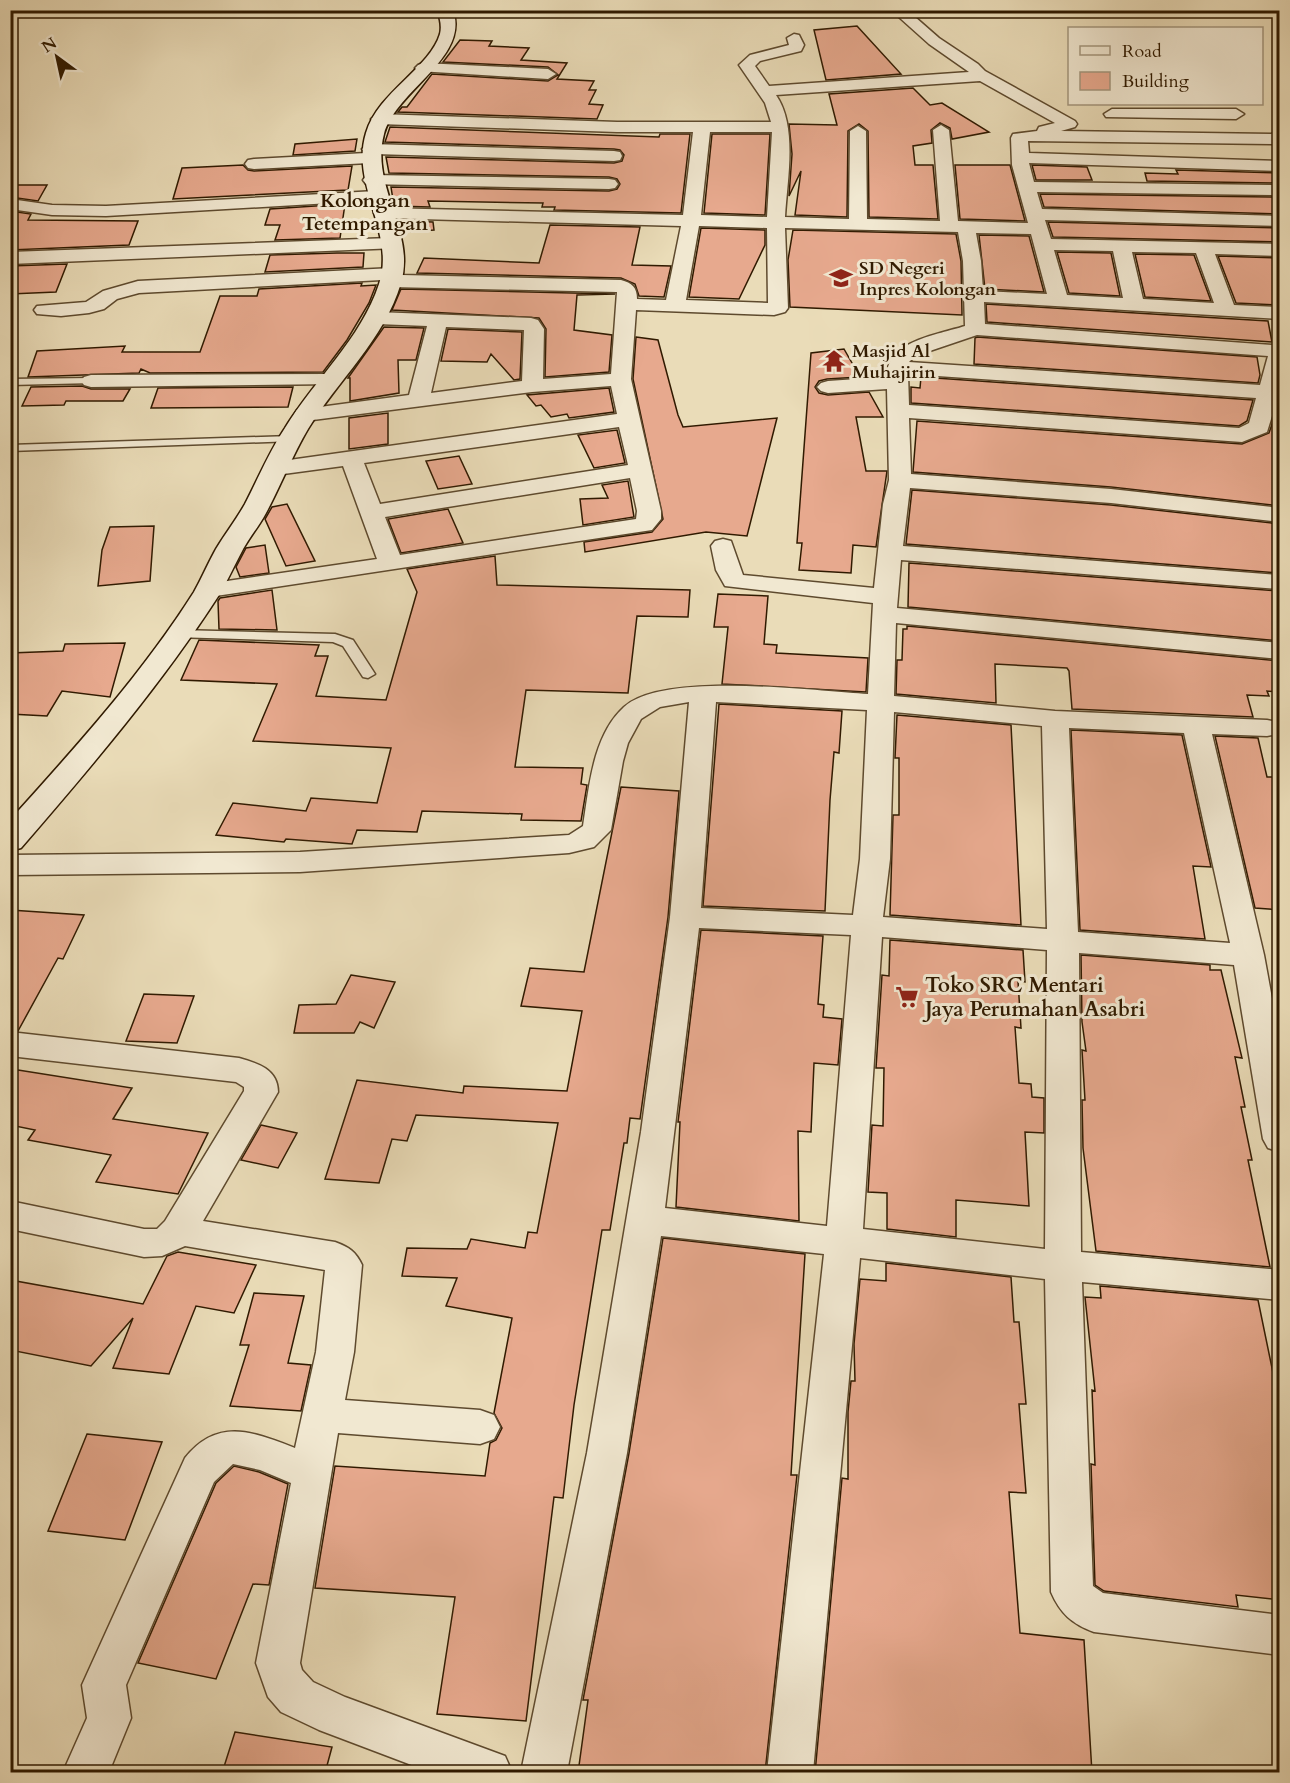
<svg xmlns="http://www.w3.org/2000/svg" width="1290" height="1783" font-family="Cardo,serif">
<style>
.building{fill:#e7a98e;stroke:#301a00;stroke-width:1.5}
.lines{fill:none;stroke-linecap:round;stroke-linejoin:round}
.lane-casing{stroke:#5e4a2e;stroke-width:3}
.street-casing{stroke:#5e4a2e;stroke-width:3}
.secondary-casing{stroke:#301a00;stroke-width:3}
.lane{fill:#f1e8d1;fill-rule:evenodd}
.street{fill:#f1e8d1;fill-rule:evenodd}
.secondary{fill:#f1e8d1;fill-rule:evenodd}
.labels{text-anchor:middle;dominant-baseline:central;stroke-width:6;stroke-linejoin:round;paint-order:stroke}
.far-poi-label{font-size:18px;font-weight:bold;fill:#301a00;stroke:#f1e8d1;text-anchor:start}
.far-quarter-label{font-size:20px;font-weight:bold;fill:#301a00;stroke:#f1e8d1}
.poi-label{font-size:21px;font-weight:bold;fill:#301a00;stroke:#f1e8d1;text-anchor:start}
</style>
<rect width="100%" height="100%" fill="#eadcb8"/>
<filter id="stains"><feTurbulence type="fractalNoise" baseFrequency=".00333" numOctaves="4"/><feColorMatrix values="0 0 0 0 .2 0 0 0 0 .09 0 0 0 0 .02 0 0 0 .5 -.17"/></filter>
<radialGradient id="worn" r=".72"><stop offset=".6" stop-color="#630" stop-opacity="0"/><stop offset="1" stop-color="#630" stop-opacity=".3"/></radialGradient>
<path class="building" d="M857 26 901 74 826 80 814 30Z
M460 40 492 41 489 46 529 48 521 60 567 63 557 79 594 81 589 90H596L589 104 603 105 597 119 398 112 402 107H407L432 74 548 81 558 75 548 67 443 62Z
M913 88 930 105 942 103 989 132 952 139 950 128 940 123 931 130 932 143 913 146 915 165H933L938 219 869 217 868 131 859 124 848 131 847 217 795 215 801 171 789 196 792 154 789 124 837 125 829 94Z
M390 127 659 137 660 134H690L681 213 554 210 555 207H542L543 203 428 201 430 207 394 206 391 187 609 191 617 189 620 184 617 179 609 177 389 173 386 157 614 163 622 161 624 155 620 150 614 149 385 142Z
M712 134H770L765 215 704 213Z
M357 139 355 151 293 155 295 144Z
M243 165 248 170 254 171 352 166 348 190 173 199 182 168Z
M955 165H1010L1025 221 960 219Z
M1032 165 1087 167 1092 180H1036Z
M1176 170 1280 173V183L1147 181 1145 173 1178 174Z
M10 185H47L38 201 10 197Z
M1040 194 1280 197V214L1044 207Z
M345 204 340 238 275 240 280 225H265L270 209Z
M10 211 31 214 28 220 138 221 129 245 10 250Z
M399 221 433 222 434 230 402 232Z
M1048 222 1280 228V242L1053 237Z
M550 225 640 227 632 265 671 266 664 297 639 296 635 284 621 278 417 273 424 258 539 263Z
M701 228 765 230V245L739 299 689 297Z
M793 230 956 234 961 261 962 315 790 307 788 260Z
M979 235 1029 236 1044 292 985 289Z
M1057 252 1111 253 1120 296 1069 293Z
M337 253H364L363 267 265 272 270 255Z
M1135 254 1194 255 1211 301 1145 297Z
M1218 256 1280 258V305L1236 303Z
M67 264 56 292 10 294V266Z
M362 283 361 286 376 285 369 303 347 340 323 372 150 373 141 369 139 373 28 377 37 351 125 346 122 352H200L220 296H257L259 289Z
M401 289 615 294 577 295 574 330 612 335 609 372 545 377 546 329 539 318 392 310Z
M986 304 1268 321 1272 342 987 322Z
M384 327 424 328 416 360H398L399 393 350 401V378H348Z
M448 329 522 332 520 379 514 380 491 354 487 362 441 361Z
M636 337 658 340 678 415 683 427 777 418 747 536 706 532 585 552 584 542 652 532 663 519 633 379Z
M977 337 1257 357 1260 375 1258 383 974 364 975 338Z
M844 349 860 377 827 379 819 381 815 387 819 393 828 395 869 392 883 417H856L866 471H887L876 547 853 545 851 573 799 570 802 543H797L811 353Z
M921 377 1253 400 1247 421 1239 426 911 403V387L920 388Z
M82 386 91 389H130L123 401H66L64 405 22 406 31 387Z
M293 387 288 407 151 408 158 388Z
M609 388 614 412 569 418 567 414 551 417 541 405 536 406 527 395Z
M1280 401V506L1111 487 913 472 917 421 1242 444 1269 433Z
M388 413V444L349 449V418Z
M617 430 625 463 594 468 578 435Z
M459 456 472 484 438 489 426 461Z
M628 481 634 517 583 525 580 499 608 498 602 485Z
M912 490 1111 505 1280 524V573L906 544Z
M287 504 315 561 286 566 265 519 272 507Z
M448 509 463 543 401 553 388 519Z
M154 526 150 581 98 586 102 550 110 527Z
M265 545 269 573 240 577 236 567 246 548Z
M495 556 497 585 690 590 688 617 637 616 628 693 526 690 515 767 583 768 581 784 587 785 581 821 521 820 522 814 422 811 417 832 357 830 352 844 286 839 284 842 216 835 233 803 306 811 311 798 377 803 391 748 253 741 277 684 181 680 199 640 319 645 315 656H328L316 696 386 700 417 592 407 569Z
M909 563 1280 591V641L908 607Z
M272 590 277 630 219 629 218 601 220 598Z
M718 594 768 596 764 644 777 645 776 653 868 658 866 692 722 684 728 627H714Z
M907 626 1280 661V692L1267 691 1269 696 1247 695 1253 717 1072 709 1069 671 1067 668 995 664 996 703 896 694 897 660H902L903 629H907Z
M125 643 110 697 62 691 47 716 10 714V653L63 651 65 644Z
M719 704 842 711 839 753 834 752 830 800 825 911 703 906Z
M897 715 1011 725 1021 925 890 915 893 815H899V758H895Z
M1071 730 1182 735 1211 867 1193 866 1205 939 1080 930Z
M1215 736 1258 738 1267 777H1280V910L1255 908Z
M621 787 679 791 668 917 640 1119 630 1118 627 1143H624L610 1230H602L574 1405 563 1498 554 1497 526 1721 437 1714 455 1597 315 1588 335 1466 485 1476 490 1443 496 1440 502 1428 494 1413 512 1318 446 1306 457 1278 402 1276 407 1248 467 1249 471 1239 525 1248 528 1232 537 1233 558 1123 416 1115 407 1141 392 1139 379 1183 325 1179 357 1080 463 1093 464 1086 567 1091 582 1011 521 1006 530 968 584 972Z
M10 910 84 915 63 959 58 958 18 1031 10 1030Z
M701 930 823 936 818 1004 824 1005 823 1017 842 1019 838 1065 814 1063 811 1132 798 1131 799 1221 676 1207 680 1122H678Z
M890 940 1023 950 1025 982 1018 981 1021 1028 1015 1027 1019 1083 1031 1084 1032 1097 1044 1098V1133L1025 1132 1029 1206 956 1200V1237L887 1229V1193L868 1192 872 1125 883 1126 884 1068H876L882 975 889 976Z
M1081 955 1210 965V970H1221L1242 1058 1235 1057 1245 1107H1241L1252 1160H1248L1270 1267 1096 1251 1083 1148 1082 1100H1085L1082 1050 1086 1051 1082 1022Z
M351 975 395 982 374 1028 360 1022 354 1033H294L299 1005 336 1004Z
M144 994 194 996 177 1043 126 1041Z
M18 1070 132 1088 113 1119 208 1133 178 1194 96 1182 111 1155 28 1140 35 1130 10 1125V1081Z
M261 1125 297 1133 278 1168 241 1160Z
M663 1238 805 1254 791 1475H797L765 1773H578L588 1700H583L629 1453Z
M178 1252 256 1265 234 1313 196 1306 169 1374 113 1368 133 1318 91 1366 10 1350V1280L143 1304 167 1256Z
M886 1263 1011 1277 1014 1322H1019L1026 1404H1019L1026 1493 1009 1492 1020 1633 1084 1640 1092 1773H815L842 1478 848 1479V1412L851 1381H855L854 1344 860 1279 886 1281Z
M1100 1286 1258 1300 1280 1407V1600L1236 1595 1238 1607 1104 1591 1095 1585 1091 1464 1095 1465 1092 1390 1095 1391 1085 1297 1101 1298Z
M254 1293 304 1296 288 1363 311 1365 301 1411 230 1406 249 1345H240Z
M87 1434 162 1442 125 1540 48 1531Z
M234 1466 259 1472 288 1484 269 1585 253 1584 216 1679 138 1663 216 1483Z
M235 1732 332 1747 325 1773H222Z"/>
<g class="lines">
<g class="lane-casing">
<path id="lane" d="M91 378 96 381 95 383 10 385V379Z
M291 436 296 439 295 441 10 451V445Z
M178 630 335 634 353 640 375 674 368 678 363 677 343 646 333 642 174 637 172 634Z"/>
</g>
<g class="street-casing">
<path id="street" d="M891 10H907L939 38 978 64 985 71 1075 121 1077 124 1075 127 1061 131 1280 134V144L1028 141 1029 153 1280 161V171L1029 163 1034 182 1280 185V195L1037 192 1042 209 1280 216V226L1045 220 1051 239 1280 244V256L1215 254 1234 305 1280 307V319L984 302 985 324 1273 345 1280 343V390L1267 432 1242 442 909 418 911 474 1111 489 1280 508V522L1111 503 910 488 903 546 1280 575V589L901 560 897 608 1280 643V659L896 623 894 696 1055 711 1267 720 1277 722 1280 726 1277 734 1267 736 1212 734 1264 955 1280 1042V1152L1268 1148 1263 1139 1234 965 1079 953 1081 1252 1280 1270V1300L1082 1282 1093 1586 1103 1593 1280 1615V1655L1094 1632C1072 1624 1060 1613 1051 1592L1045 1279 860 1258 813 1772H767L824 1254 661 1236 627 1453 567 1772H521L587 1453 641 1132 670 917 689 702 660 707 641 719 628 743 623 761 611 830 594 847 569 853 300 872 10 875V855L300 852 569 835 583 826C589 787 593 735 624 707 663 671 813 691 868 694L873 603 725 586 716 570 711 546 715 541 723 539 731 541 743 575 874 588 883 504 889 480 887 389 828 393 821 391 817 387 821 383 828 381 887 377C886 341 937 335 965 326L963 261 958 232 785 228 788 308 785 312 774 315 636 310 631 379 661 511V519L652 530 209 597 200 595 197 590 200 585 377 559 343 466 276 475 268 473 265 468 268 463 617 414 611 386 532 392 305 421 297 420 294 415 297 410 305 409 409 395 427 326 377 324 370 322 367 318 370 314 377 312 531 318 538 320 544 329 543 379 611 374 617 292 391 287 384 285 382 280 139 293 117 299 104 309 89 313 61 316 37 314 34 310 37 306 86 302 103 291 138 281 393 268 400 270 402 275 621 280C632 283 637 287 637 299L666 300 681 226 383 218 377 217 374 213 377 209 383 208 683 215 693 132H617L379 124 371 119 379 114 617 122H771L765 103 739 65 750 55 789 45 787 38 794 34 799 35 804 45 801 51 760 61 755 66 769 86 969 72 929 44ZM980 81 1055 123 1039 127 1037 131 1013 134 1011 138 1012 165 1028 223 958 221 949 130 941 125 933 130 940 221 867 219 866 131 858 126 850 131 849 219 785 217C787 180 798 127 776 95ZM710 132H772L767 217 701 215ZM699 226 767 228 768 303 686 300ZM976 233 1031 234 1047 294 983 291 981 261ZM1054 250 1113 251 1123 298 1067 295ZM1132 252 1196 253 1214 303 1143 299ZM446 327 524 330 522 381 431 393ZM977 335 1268 356 1260 385 909 362 915 356ZM908 374 1256 398 1249 423 1239 428 909 405ZM619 427 628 465 380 504 364 463ZM630 478 637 511 636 519 400 555 385 517ZM716 702 867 710 860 859 853 915 701 908ZM894 712 1042 726 1047 929 883 917 890 859ZM1069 728 1184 733 1230 943 1078 932ZM699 928 851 935 827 1226 665 1208ZM882 937 1047 950 1045 1249 863 1229Z
M423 63 548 69 556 74 548 79 418 71 415 68 418 65Z
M1112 109H1236L1244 114 1236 119 1106 117 1104 114Z
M370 144 614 151 620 152 622 156 620 160 614 161 374 154 377 158 375 162 369 163 254 169 248 168 245 164 248 160 254 159 366 153 362 149Z
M372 175 609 179 615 180 618 184 615 188 609 189 366 184 363 180 366 176Z
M376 191 382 192 385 196 382 200 106 216 52 215 10 209V199L52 205 106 206Z
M390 238 397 240 399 244 397 248 10 264V252Z
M329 374 336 376 339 380 336 384 91 387 84 385 81 381 84 377 91 375Z
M10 1032 239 1058C257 1063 278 1069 278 1092L203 1221 335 1242C349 1247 356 1252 362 1265L354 1352 345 1400 480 1410 494 1415 500 1427 494 1439 480 1444 338 1433 300 1663 302 1670 313 1682 345 1697 505 1756 512 1772H430L319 1730 281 1712 268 1697 256 1663 291 1483 260 1470 233 1464 214 1482 126 1685 131 1718 109 1772H63L87 1718 82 1685 185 1458C218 1417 253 1432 295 1448L316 1352 325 1270 185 1246 162 1256 144 1257 10 1229V1201L144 1229H157L165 1221 244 1091V1087L236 1082 10 1056Z"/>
</g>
<g class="secondary-casing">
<path id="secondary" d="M437 10H453C470 58 396 90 384 134 370 186 416 232 401 283 384 340 338 380 308 429 292 456 281 485 266 513 258 528 247 540 240 555 233 568 227 582 219 595 161 685 91 767 21 848L10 851V820C75 748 142 674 194 592 202 578 208 563 216 549 225 534 236 520 245 504 258 479 269 452 285 428 315 379 361 339 379 284 396 233 350 185 366 133 378 92 430 68 440 34 442 26 440 18 437 10Z"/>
</g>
<use href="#lane" class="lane"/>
<use href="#street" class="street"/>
<use href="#secondary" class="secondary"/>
</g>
<defs>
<g id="school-bare" transform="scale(1.8)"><path d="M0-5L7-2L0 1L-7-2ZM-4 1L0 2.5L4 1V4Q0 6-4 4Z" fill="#8f2418" stroke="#f1e8d1" stroke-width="2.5" paint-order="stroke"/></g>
<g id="temple-bare" transform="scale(1.8)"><path d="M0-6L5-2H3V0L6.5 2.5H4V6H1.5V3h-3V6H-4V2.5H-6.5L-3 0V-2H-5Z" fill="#8f2418" stroke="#f1e8d1" stroke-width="2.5" paint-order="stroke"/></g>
<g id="supermarket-bare" transform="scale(1.8)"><path d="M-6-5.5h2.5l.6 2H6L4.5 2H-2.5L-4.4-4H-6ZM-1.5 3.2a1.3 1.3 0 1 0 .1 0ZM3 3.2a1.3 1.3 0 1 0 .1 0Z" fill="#8f2418" stroke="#f1e8d1" stroke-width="2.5" paint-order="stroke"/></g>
</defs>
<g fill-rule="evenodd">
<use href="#school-bare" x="841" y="278"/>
<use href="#temple-bare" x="834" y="361"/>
<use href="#supermarket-bare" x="907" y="997"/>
</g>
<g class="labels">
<g class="far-poi-label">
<text x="859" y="268">SD Negeri<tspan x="859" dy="21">Inpres Kolongan</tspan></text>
<text x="852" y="351">Masjid Al<tspan x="852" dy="21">Muhajirin</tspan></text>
</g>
<g class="far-quarter-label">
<text x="365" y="200">Kolongan<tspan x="365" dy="23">Tetempangan</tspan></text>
</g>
<g class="poi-label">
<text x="925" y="985">Toko SRC Mentari<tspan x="925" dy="24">Jaya Perumahan Asabri</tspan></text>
</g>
</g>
<rect width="1290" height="1783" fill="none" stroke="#eadcb8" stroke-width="36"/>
<rect x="12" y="12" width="1266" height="1759" fill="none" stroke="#301a00" stroke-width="3"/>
<rect x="18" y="18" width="1254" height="1747" fill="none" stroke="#301a00" stroke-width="1.5"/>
<rect x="1068" y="27" width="195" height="78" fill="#f1e8d1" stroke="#a4967d" stroke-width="1.5"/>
<rect x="1080" y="46" width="30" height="9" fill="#f1e8d1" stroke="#a4967d" stroke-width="1.5"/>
<text x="1122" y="57" font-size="18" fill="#301a00">Road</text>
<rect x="1080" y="72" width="30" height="18" fill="#e7a98e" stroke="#a4967d" stroke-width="1.5"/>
<text x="1122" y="87" font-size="18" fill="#301a00">Building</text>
<g transform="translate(57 57) rotate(327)" stroke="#f1e8d1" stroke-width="4.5" paint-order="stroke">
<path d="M0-4.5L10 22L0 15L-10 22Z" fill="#301a00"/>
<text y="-9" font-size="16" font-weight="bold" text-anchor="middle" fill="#301a00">N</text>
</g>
<rect width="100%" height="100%" filter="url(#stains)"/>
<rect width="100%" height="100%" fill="url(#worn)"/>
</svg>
